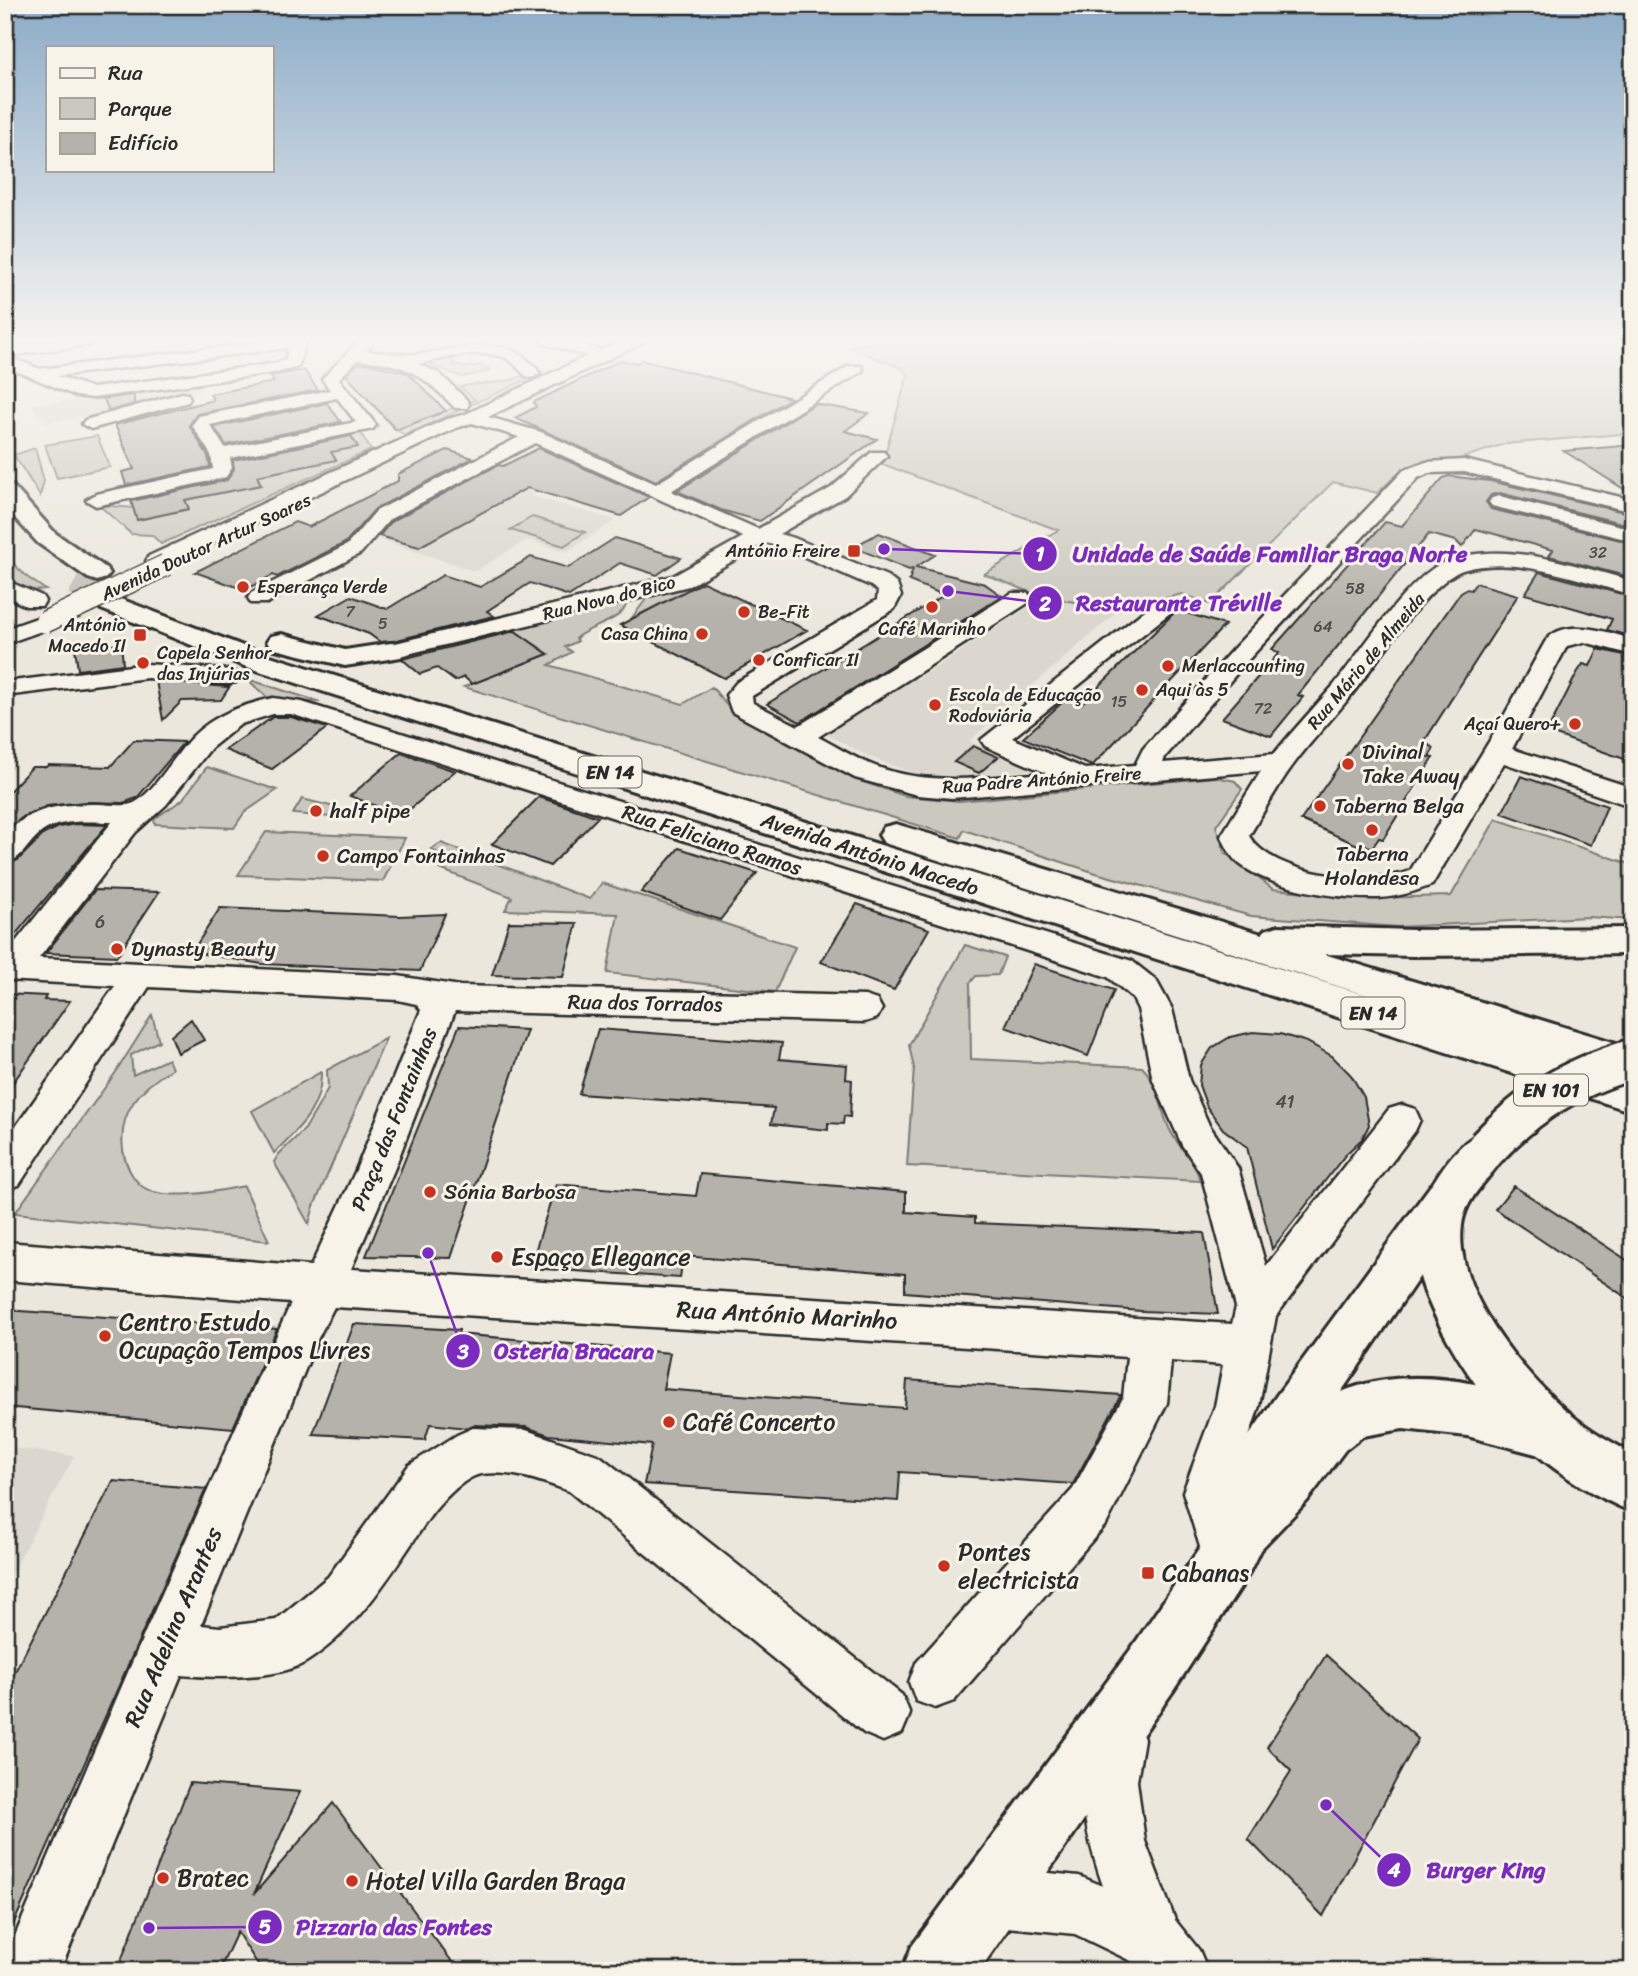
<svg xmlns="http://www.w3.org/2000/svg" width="1638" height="1976" font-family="Sriracha,sans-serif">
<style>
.built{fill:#dbd7ce}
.green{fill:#cbc8bf;stroke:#7b7a75;stroke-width:2}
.building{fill:#b5b2ab;stroke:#2b2b2b;stroke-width:2}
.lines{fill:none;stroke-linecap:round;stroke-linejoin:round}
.highway-tunnel{stroke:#c5c1b9;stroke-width:24;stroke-dasharray:24 12;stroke-linecap:butt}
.street-casing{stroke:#2b2b2b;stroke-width:5}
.secondary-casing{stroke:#2b2b2b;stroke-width:6}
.highway-casing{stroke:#2b2b2b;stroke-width:6}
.street{fill:#f7f3e8;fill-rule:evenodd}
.secondary{fill:#f7f3e8;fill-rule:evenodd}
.highway{fill:#f7f3e8;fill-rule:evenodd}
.street-bridge-casing{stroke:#2b2b2b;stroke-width:24;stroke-linecap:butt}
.highway-bridge-casing{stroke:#2b2b2b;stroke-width:45;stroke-linecap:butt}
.street-bridge{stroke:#f7f3e8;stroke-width:21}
.highway-bridge{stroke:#f7f3e8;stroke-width:39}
.poi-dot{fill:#c8321e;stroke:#f7f3e8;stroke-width:2.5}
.labels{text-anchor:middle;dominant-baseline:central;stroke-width:6;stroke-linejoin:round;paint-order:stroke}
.far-number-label{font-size:16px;fill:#4e4d4b}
.far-street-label{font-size:18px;fill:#2b2b2b;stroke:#f7f3e8}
.far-poi-label{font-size:18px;fill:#2b2b2b;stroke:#f7f3e8;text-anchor:start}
.number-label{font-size:18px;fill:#4e4d4b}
.shield{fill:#f7f3e8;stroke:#686764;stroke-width:2}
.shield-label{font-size:19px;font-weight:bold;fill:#2b2b2b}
.poi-label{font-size:21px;fill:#2b2b2b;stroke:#f7f3e8;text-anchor:start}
.street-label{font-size:21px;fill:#2b2b2b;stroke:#f7f3e8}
.near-poi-label{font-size:24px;fill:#2b2b2b;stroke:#f7f3e8;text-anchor:start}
.near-street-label{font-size:24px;fill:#2b2b2b;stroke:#f7f3e8}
.leader{fill:none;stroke:#7b2cbf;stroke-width:2.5}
.callout-dot{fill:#7b2cbf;stroke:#f7f3e8;stroke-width:2.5}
.mark-label{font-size:21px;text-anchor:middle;font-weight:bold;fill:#fff}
.callout-label{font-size:23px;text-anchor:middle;font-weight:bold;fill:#7b2cbf;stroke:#f7f3e8;stroke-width:6;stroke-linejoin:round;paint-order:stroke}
</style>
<rect width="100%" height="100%" fill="#ebe7dd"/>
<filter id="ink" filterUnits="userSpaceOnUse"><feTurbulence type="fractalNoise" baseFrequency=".0143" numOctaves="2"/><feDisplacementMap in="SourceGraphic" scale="14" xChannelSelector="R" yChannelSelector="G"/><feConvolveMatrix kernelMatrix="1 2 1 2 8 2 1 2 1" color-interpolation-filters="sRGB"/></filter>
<g filter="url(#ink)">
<path class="built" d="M194 382 202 390 114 413 46 423 32 405Z
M475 476 533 493 531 496 616 520 566 552 527 540 475 571 375 538 387 523Z
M1043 597 1120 609 969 741 1033 770 977 776H938L913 773 872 758 820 731 908 674 918 679Z
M5 1447 74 1456 5 1586Z"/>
<path class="green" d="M879 340H1633V433L1505 444 1453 461 1419 462 1403 469 1377 493 1333 482 1210 604 1182 594 1120 609 1043 597 984 574 1058 530 882 464 908 374 899 367 850 348Z
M449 357 455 363 452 366 457 364 464 368 483 364 490 371 462 377 421 361Z
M522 376 528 379 405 435 396 430 475 400 460 387C480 382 501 385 522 376Z
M358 429 371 450 161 544 152 535 131 534 99 505 134 508 138 520 189 509 185 500 261 485 257 476 336 460 331 452 358 447 351 437 308 445 312 440Z
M97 436 110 467 57 478 45 445Z
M35 448 44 481 40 496 14 455Z
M532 517 585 532 564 546 510 530Z
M5 556 27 577 46 590C32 592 15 587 5 577Z
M703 582 631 619 647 598Z
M627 602C624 621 589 626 576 638L578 641 565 647 572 652 549 665 683 704 712 687 733 713 852 778 905 796 959 801 1216 777 1235 781 1242 789 1216 826 1225 853 1273 889 1371 898 1451 896 1496 819 1633 865V920L1588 917 1398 927 1251 916 1096 873 964 830 960 838 464 687 549 654 511 628Z
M247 679 320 702 270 700Z
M207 767 277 790 244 813 234 828 155 824 154 819 182 800Z
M302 799 339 808 332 817 293 814Z
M266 832 405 838 383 881 238 875Z
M441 843 590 899 602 883 795 947 775 992 607 973 618 914 505 910 512 897 440 869 443 866V856L431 849Z
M965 945 1005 957 998 975 976 976 970 983 971 1059 1142 1067C1160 1085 1159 1106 1169 1128 1178 1148 1195 1159 1200 1181L907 1166 914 1068 909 1045Z
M152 1015 159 1041 131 1055 133 1075 168 1059 172 1069C140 1088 118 1111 123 1150 125 1163 132 1179 143 1187 165 1202 219 1191 244 1186L269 1241 15 1213 116 1072Z
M386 1038 314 1206 309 1224 274 1162 279 1154 305 1129 319 1105 328 1088 327 1070Z
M321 1072C322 1109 299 1128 274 1153L252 1111Z"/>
<path class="building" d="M621 360 637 363 642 360 791 398 656 481 515 418 536 407 534 402Z
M365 363 408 373 446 411 396 430 346 375 356 365Z
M304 370 318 390 197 414 189 425 208 456 210 467 126 485 122 472 134 469 115 425 213 400 210 394 274 382 270 376Z
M134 395V404L109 411 104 399Z
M327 403 341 422 226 445 214 427Z
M815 404 869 413 845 431 877 439 760 521 721 510 677 491Z
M351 436 358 447 331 452 336 460 257 476 261 485 185 500 189 509 137 520 131 501 227 480 234 469 233 460Z
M1633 445V495L1564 451Z
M539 448 649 497 621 516 527 488 419 547 379 536 392 521 498 465 503 466Z
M447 450 473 458 375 509 345 543 277 577 273 575 245 590 195 572 295 522 309 527 398 481V474Z
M1449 476 1490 481 1633 514V526L1500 493 1491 495 1486 502 1491 509 1633 543V578L1549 556 1553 550 1476 529 1462 547 1456 541 1429 534 1298 695 1303 697 1271 736 1222 718 1279 653 1272 649 1385 522 1402 526 1443 478Z
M879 533 935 555 916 567 985 584 1002 596 800 722 767 704 944 595 909 581 913 569 909 570 853 547Z
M615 538 681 558 657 575 620 563 569 596 530 583 487 611 494 616 393 641 380 642 369 634 318 615 351 596 387 609 443 575 480 587 531 557 568 568Z
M1539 572 1633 597V637L1607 630 1612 619 1525 594Z
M703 582 807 630 724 678 620 625Z
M1476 583 1518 595 1424 742 1434 748 1429 757 1433 758 1383 839 1379 838 1372 848 1363 844 1362 847 1301 820 1461 592 1466 589 1471 590Z
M1177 610 1225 625 1092 766 1023 738 1067 698 1081 704Z
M515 631 548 654 472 684 464 677 455 681 437 668 420 674 402 659Z
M98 643V648L121 643 123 664 78 670 75 648Z
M1598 649 1633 657V762L1547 732 1577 673 1583 664 1590 666Z
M156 681 227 687 230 686 221 700 182 701 163 720Z
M273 717H291L327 728 272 769 225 750Z
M134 740 184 742 137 798 123 803 85 802 47 806 24 816 5 831V796L32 767H46L48 765 110 767Z
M973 746 998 757 979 773 954 762Z
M401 753 455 771 402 816 350 796Z
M1521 776 1607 806 1591 845 1502 813Z
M539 797 598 817 550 866 492 844Z
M76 824 107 825 5 947V866L18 860 44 834 59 827Z
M679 848 757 873 720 920 641 892Z
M95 890 159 892 117 956 46 953Z
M857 904 929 929 894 990 821 962Z
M220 908 400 916 445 914 420 971 262 964 192 952Z
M509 922 577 923 563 977 492 975Z
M1034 964 1114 990 1088 1056 1005 1027Z
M5 994 46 996 44 1000 70 1001 5 1094Z
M191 1019 204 1040 178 1053 171 1036Z
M459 1026 527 1030 451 1258 366 1256Z
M598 1029 782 1043 779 1059 847 1065 846 1079 852 1080 850 1117 844 1116 843 1124 828 1123V1130L771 1124 774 1108 579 1094Z
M1253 1032 1280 1034 1307 1042 1332 1056 1351 1075 1364 1097 1369 1125 1362 1139 1346 1154 1272 1249 1247 1147 1223 1129 1207 1107 1199 1085 1201 1065 1212 1048 1230 1037Z
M700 1174 906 1192V1212L975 1217V1223L1204 1233 1218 1314 1141 1311 905 1292V1274L683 1256 680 1278 530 1268 556 1184 696 1196Z
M1514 1186 1633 1264V1302L1495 1209Z
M5 1310 277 1329 233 1428 5 1407Z
M354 1324 459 1330 458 1334 670 1353 663 1389 905 1408 907 1380 1121 1395 1073 1484 900 1472 898 1501 644 1484 652 1445 549 1435 526 1427 473 1425 467 1428 430 1424 425 1440 313 1434Z
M113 1481 206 1489 5 1943V1691Z
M1326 1655 1418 1739 1323 1916 1248 1839 1291 1771 1267 1747Z
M190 1783 300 1792 254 1894 333 1803 459 1971H262L237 1932 219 1971H117Z"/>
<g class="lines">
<path class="highway-tunnel" d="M74 583 110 603"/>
<g class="street-casing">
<path id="street" d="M58 340H97L89 345 8 356 40 369 277 340H304L305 342 299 366 280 372 93 398 76 396 5 366V347ZM288 348 286 360 272 364 93 388 57 376Z
M360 340H376L366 351C383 352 403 356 420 354 465 349 507 330 540 373L532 378C520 375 516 362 506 358 480 347 444 359 418 364L439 373 467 400 469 404 467 408H455C421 373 406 363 357 360L339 379 373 421 376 425 373 429 230 458 232 468 226 477 219 479 96 506 86 500 96 494 213 469 211 455 192 425 199 416 330 390 322 379ZM337 398 356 422 225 448 210 425Z
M540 340H564L600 350 627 340H648L488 417 541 432 656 484 849 366H861L863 369 861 372 671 491 758 529 831 488 872 452H884L887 456 845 496 779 534 794 538 887 576 897 584 901 596 894 609 752 696 753 703 798 726 1012 593H1028L1031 598 1028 603 818 737C836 746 855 759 875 766 931 787 989 777 1046 773L985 746 981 740 1154 603H1170L1173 608 1170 613 1012 738 1085 769 1135 765 1143 749 1233 649 1404 470 1426 462 1464 460 1633 500V512L1464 472 1429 473 1418 478 1249 659 1165 757 1163 763 1274 754C1293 730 1314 708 1334 685 1361 652 1410 573 1449 560 1509 540 1575 566 1633 581V595C1580 581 1521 556 1466 569 1429 578 1374 668 1349 698 1329 723 1306 746 1288 772 1274 792 1262 815 1249 836 1273 876 1370 886 1410 871L1495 732 1545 642C1563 616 1609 632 1633 640V655L1584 642 1567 646 1512 749 1633 788V807L1504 763 1432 885C1414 892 1398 897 1379 898 1339 899 1264 889 1234 859 1229 853 1225 843 1221 836L1261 771 952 798 917 795 855 778 732 712 726 695 737 682 877 600 878 591 871 586 780 546 764 543 689 586 391 658 383 656 379 651 383 646 673 576 743 537 535 443 390 519 361 553 267 603H251L248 598 251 593 347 545 376 511 519 437 472 423 456 428 165 566H149L146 561 149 556 444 420 466 414 587 356 542 343Z
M182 393 188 394 190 398 188 402 91 429 82 424 85 420Z
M1499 496 1633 529V541L1492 506 1489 502 1492 498Z
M5 580 42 596 45 601 42 606H26L5 596Z
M45 615 53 617 57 622 53 627 5 644V629Z
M147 664 227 670 236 672 239 677 236 682 227 684 147 678 5 696V682Z
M273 698 302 702 1132 961 1156 980 1172 1009 1189 1080 1209 1125 1238 1168 1266 1266 1389 1109 1402 1105 1415 1109 1420 1120 1415 1131 1276 1316 1259 1406 1231 1492 1251 1559 1243 1576 1226 1584 1209 1576 1183 1492 1215 1406 1223 1365 1171 1361 1167 1403 1107 1523 954 1701 935 1708 916 1701 909 1682 916 1663 1073 1489 1123 1398 1127 1357 334 1307 318 1338 201 1625 220 1627 276 1620 328 1577 409 1465 457 1435 473 1428 526 1430 600 1456 902 1695 910 1714 902 1733 883 1741 864 1733 569 1491C541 1481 511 1470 481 1474 463 1477 439 1504 429 1518 393 1570 361 1627 306 1662 277 1680 213 1678 181 1675L60 1971H5L9 1950 146 1630 291 1303 5 1280V1242L311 1266 356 1170 421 1010 416 1004 398 1000 149 987 19 1185 5 1189V1142L115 986 5 980V955L112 822C90 822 61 818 42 832 28 842 23 859 5 864V835C30 807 62 804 98 804 108 804 121 807 131 804 149 800 177 752 192 737 215 714 242 705 273 698ZM273 714H291L1108 977 1132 997 1138 1009 1153 1080 1182 1145 1201 1173 1236 1307 1232 1324 351 1269 394 1170 455 1011 865 1022 877 1018 882 1009 877 1000 865 996 460 986 398 976 39 958 135 833 166 805 211 748 241 724Z
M1117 1712 1136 1720 1144 1739 1137 1781 1145 1841 1175 1920 1199 1950 1208 1971H1139L1131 1961 1075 1934 988 1925 967 1917 959 1896 967 1875 988 1867 1079 1876 1103 1886C1083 1827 1073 1779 1098 1720Z"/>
</g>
<g class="secondary-casing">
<path id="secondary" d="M1447 1179 1463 1185 1470 1199 1463 1213 1341 1392C1412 1362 1501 1385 1570 1413L1577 1432 1570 1451 1551 1458 1467 1436 1403 1429 1363 1436 1345 1450 1307 1501 1260 1550 1246 1579 1173 1691 979 1971H902L912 1946 1131 1649 1206 1539 1214 1523 1238 1452 1277 1395 1431 1185Z"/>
</g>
<g class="highway-casing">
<path id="highway" d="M5 484 13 486 55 533 106 568 110 573 106 578 97 581 88 578 38 543 5 507Z
M110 595 264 654 1407 1008 884 843 879 835 884 827 896 824 1262 934 1265 930 1278 926 1413 930 1633 928V954L1413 956 1324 954 1633 1048V1112L244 666 101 609 97 603 101 597Z
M281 634 345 650 391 643 401 645 405 651 401 657 345 666 271 648 267 642 271 636Z
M1487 1130 1502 1135 1509 1148C1496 1174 1466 1194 1462 1225 1453 1291 1523 1373 1570 1414 1589 1430 1611 1442 1633 1454V1512C1598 1498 1561 1476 1533 1451 1489 1412 1415 1306 1415 1246 1415 1224 1422 1205 1432 1185 1445 1163 1463 1138 1487 1130Z"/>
</g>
<use href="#street" class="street"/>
<use href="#secondary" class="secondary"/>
<use href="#highway" class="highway"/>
<g class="street-bridge-casing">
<path id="street-bridge" d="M45 622 166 565"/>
</g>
<g class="highway-bridge-casing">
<path id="highway-bridge" d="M1487 1148C1531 1101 1571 1078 1633 1059"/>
</g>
<use href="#street-bridge" class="street-bridge"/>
<use href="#highway-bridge" class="highway-bridge"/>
</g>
</g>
<linearGradient id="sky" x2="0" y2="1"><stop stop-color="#8cacc8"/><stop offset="0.55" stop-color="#f6f4f0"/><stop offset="1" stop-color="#f6f4f0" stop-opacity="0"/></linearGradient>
<rect width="1638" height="617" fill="url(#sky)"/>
<g class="poi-dot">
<rect x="847" y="544" width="14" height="14" rx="3.5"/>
<circle cx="243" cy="587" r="7"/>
<circle cx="932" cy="607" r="7"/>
<circle cx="744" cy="612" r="7"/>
<circle cx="702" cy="634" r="7"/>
<rect x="133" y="628" width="14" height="14" rx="3.5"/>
<circle cx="759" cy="660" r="7"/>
<circle cx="143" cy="663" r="7"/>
<circle cx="1168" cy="666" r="7"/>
<circle cx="1142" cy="690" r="7"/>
<circle cx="935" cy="705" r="7"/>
<circle cx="1575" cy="724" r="7"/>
<circle cx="1348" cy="764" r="7"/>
<circle cx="1320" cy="806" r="7"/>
<circle cx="316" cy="811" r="7"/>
<circle cx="1372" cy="830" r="7"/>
<circle cx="323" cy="856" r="7"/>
<circle cx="117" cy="949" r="7"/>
<circle cx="430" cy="1192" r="7"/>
<circle cx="497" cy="1257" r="7"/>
<circle cx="105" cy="1336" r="7"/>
<circle cx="669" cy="1422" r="7"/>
<circle cx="944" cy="1566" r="7"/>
<rect x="1141" y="1566" width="14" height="14" rx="3.5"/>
<circle cx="163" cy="1878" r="7"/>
<circle cx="352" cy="1881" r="7"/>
</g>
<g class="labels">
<g class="far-number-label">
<text x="1598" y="552">32</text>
<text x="1355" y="588">58</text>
<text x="350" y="611">7</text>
<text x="383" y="623">5</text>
<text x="1323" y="626">64</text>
<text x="1119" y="701">15</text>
<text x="1263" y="708">72</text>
</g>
<g class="far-street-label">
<text transform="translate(206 547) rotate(-25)">Avenida Doutor Artur Soares</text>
<text transform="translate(609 598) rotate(-14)">Rua Nova do Bico</text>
<text transform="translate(1366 661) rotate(-50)">Rua Mário de Almeida</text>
<text transform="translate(1042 780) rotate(-4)">Rua Padre António Freire</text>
</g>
<g class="far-poi-label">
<text x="840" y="551" text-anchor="end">António Freire</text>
<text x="257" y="587">Esperança Verde</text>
<text x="758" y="612">Be-Fit</text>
<text x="126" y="625" text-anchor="end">António<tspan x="126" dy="21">Macedo II</tspan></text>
<text x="932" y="629" text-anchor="middle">Café Marinho</text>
<text x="688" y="634" text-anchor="end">Casa China</text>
<text x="157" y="653">Capela Senhor<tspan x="157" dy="21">das Injúrias</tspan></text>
<text x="773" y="660">Conficar II</text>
<text x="1182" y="666">Merlaccounting</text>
<text x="1156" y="690">Aqui às 5</text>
<text x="949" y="695">Escola de Educação<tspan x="949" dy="21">Rodoviária</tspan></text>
<text x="1561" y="724" text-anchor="end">Açaí Quero+</text>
</g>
<g class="number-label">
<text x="100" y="922">6</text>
<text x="1285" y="1102">41</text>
</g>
<g class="shield">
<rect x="578.5" y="756.5" width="63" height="31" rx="5"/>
<rect x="1341.5" y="997.5" width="63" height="31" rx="5"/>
<rect x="1514" y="1074.5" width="74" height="31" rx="5"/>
</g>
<g class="shield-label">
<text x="610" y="772">EN 14</text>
<text x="1373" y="1013">EN 14</text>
<text x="1551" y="1090">EN 101</text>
</g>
<g class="poi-label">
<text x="1362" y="752">Divinal<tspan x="1362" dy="24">Take Away</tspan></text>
<text x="1334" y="806">Taberna Belga</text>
<text x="330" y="811">half pipe</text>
<text x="1372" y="854" text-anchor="middle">Taberna<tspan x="1372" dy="24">Holandesa</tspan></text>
<text x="337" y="856">Campo Fontainhas</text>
<text x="131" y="949">Dynasty Beauty</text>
<text x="444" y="1192">Sónia Barbosa</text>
</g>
<g class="street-label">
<text transform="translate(712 840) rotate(18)">Rua Feliciano Ramos</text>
<text transform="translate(870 854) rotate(18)">Avenida António Macedo</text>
<text transform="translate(645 1003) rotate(1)">Rua dos Torrados</text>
<text transform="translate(394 1119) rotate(-68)">Praça das Fontainhas</text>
</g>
<g class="near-poi-label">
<text x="511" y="1257">Espaço Ellegance</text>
<text x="119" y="1322">Centro Estudo<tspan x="119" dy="28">Ocupação Tempos Livres</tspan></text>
<text x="683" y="1422">Café Concerto</text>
<text x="958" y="1552">Pontes<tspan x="958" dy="28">electricista</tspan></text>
<text x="1162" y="1573">Cabanas</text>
<text x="177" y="1878">Bratec</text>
<text x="366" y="1881">Hotel Villa Garden Braga</text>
</g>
<g class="near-street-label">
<text transform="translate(787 1315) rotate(3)">Rua António Marinho</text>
<text transform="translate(173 1627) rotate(-67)">Rua Adelino Arantes</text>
</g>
</g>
<path class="leader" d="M884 549L1040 554M948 591L1045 603M428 1253L463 1351M1326 1805L1394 1870M149 1928L265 1927"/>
<g class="callout-dot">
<circle cx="884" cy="549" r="7"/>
<circle cx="948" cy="591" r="7"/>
<circle cx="428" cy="1253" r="7"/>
<circle cx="1326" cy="1805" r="7"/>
<circle cx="149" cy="1928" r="7"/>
<circle cx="1040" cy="554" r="18"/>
<circle cx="1045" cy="603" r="18"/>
<circle cx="463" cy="1351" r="18"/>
<circle cx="1394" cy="1870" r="18"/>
<circle cx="265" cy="1927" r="18"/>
</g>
<g class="mark-label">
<text x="1040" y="561">1</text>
<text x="1045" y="611">2</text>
<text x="463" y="1359">3</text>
<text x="1394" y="1877">4</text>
<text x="265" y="1934">5</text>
</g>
<g class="callout-label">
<text x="1270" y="562">Unidade de Saúde Familiar Braga Norte</text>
<text x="1179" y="611">Restaurante Tréville</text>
<text x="574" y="1359">Osteria Bracara</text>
<text x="1486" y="1878">Burger King</text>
<text x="394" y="1935">Pizzaria das Fontes</text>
</g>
<rect width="1638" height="1976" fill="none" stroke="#f7f3e8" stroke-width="28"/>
<rect x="14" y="14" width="1610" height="1948" fill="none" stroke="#2b2b2b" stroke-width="2.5" filter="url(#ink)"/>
<rect x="46" y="46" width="228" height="126" fill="#f7f3e8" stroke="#a5a39c" stroke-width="2"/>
<rect x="60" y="68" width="35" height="10" fill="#f7f3e8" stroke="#a5a39c" stroke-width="2"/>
<text x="108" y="80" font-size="21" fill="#2b2b2b">Rua</text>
<rect x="60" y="98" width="35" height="21" fill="#cbc8bf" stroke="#a5a39c" stroke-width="2"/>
<text x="108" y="116" font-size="21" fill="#2b2b2b">Parque</text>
<rect x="60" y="133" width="35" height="21" fill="#b5b2ab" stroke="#a5a39c" stroke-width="2"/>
<text x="108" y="150" font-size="21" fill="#2b2b2b">Edifício</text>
</svg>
